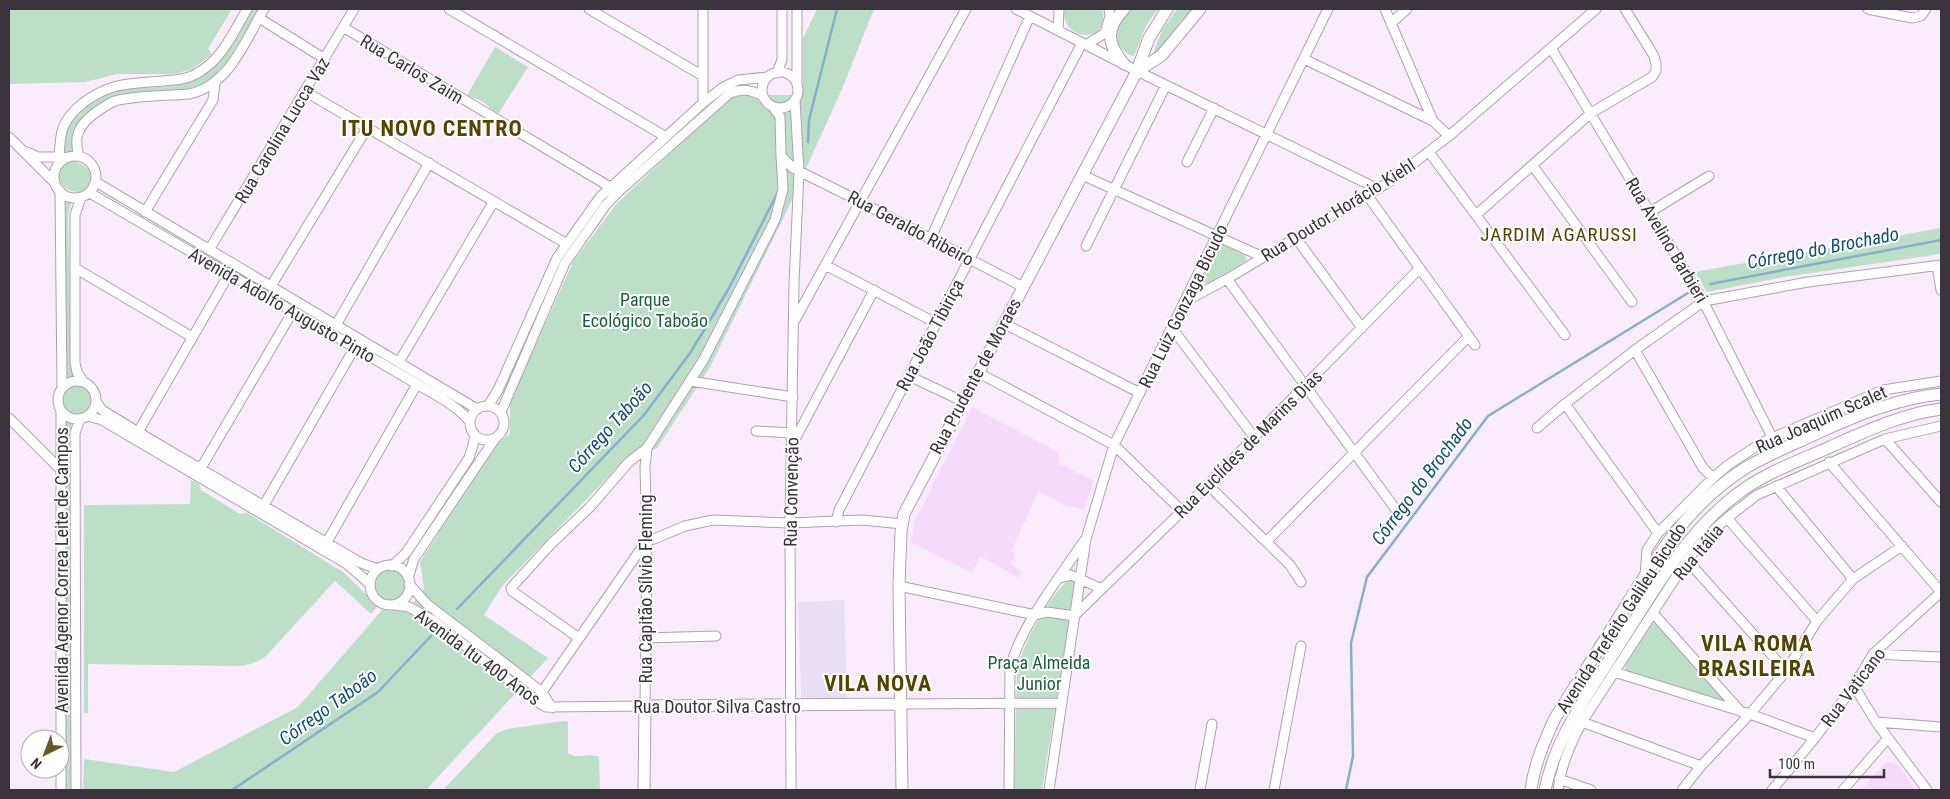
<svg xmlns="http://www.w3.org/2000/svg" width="1950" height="799" font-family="'Roboto Condensed',sans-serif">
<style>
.built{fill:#f6dafb}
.medical{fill:#e8dff5}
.green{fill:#bddfc7}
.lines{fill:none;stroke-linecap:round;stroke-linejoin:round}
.stream{stroke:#89aecd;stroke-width:2.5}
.minor-casing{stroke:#b39eb7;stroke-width:11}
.major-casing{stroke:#b39eb7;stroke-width:13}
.minor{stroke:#fff;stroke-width:9}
.major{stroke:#fff;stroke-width:11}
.labels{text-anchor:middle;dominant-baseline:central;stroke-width:4;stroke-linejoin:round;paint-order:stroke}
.street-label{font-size:18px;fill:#3a323c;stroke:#fff}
.park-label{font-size:18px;fill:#1b5e39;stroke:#fff}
.neighbourhood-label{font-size:19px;letter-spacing:1px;fill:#554401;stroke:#fff}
.water-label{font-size:19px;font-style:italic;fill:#144f78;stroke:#fff}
.district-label{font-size:22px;font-weight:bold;letter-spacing:1px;fill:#554401;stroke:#fff}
</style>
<rect width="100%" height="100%" fill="#faecfc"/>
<path class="built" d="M972 407 1058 452 1060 464 1094 481 1084 509 1063 505 1039 491 1011 551 1015 554 1010 564 1021 571 1019 578 980 556 972 573 910 542 915 520Z
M1888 762 1895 763 1899 766 1916 790H1861L1883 765Z"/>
<path class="medical" d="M844 600 847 698H801L798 602Z"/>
<path class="green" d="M12 9H232L208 49 212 54 193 69 175 74H117L85 82 10 84 9 13Z
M253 9H259L227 62 212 79 203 85 188 89 121 95 108 99 78 122 72 135 73 152 65 154C64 133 68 121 85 108 90 103 96 97 103 95 132 82 169 93 197 79 225 65 237 35 253 9Z
M817 9H874L842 89 785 215 709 369 657 448 622 463 502 586 484 615 548 658 426 790H83L84 759 174 772 298 707 382 610 407 611 424 589 420 562 492 448 510 434V402L573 262 617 203 728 100 740 95H803V38Z
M1064 9H1102C1112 43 1062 44 1064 9Z
M1129 9H1158L1146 26 1134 56C1122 54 1111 37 1117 25 1119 19 1125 14 1129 9Z
M1177 9H1193L1154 55 1153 54 1162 30Z
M495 47 528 67 497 116C492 107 477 96 466 97Z
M73 161C86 164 94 172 91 186L82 192C67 193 56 184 59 169L64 163Z
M63 199 72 200 68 216 71 365 74 376 65 380Z
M1941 228V254L1784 277 1707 292 1695 272Z
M1223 244 1244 254 1247 260 1210 283H1205L1202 280 1203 276 1217 246Z
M62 399a15 15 0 1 1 30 0a15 15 0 1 1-30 0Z
M64 419 73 423V790H66Z
M191 480 199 484 201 490 240 514 247 513 343 572 378 606 371 614 335 581 265 657 254 663 242 666 88 664V713H84V505L190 504Z
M373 585a16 16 0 1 1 32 0a16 16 0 1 1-32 0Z
M1068 580H1072L1075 584 1042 790H1014L1017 670C1023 643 1048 599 1068 580Z
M1655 623 1659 625 1723 694V700L1720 702 1628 673 1625 669 1626 663 1649 625Z
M564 721 568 722V753C577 760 590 752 599 757L600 790H443L497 733 507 729Z"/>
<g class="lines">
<path class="stream" d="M808 142 809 120 837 9
M1710 284 1941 240
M457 609 644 415 690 353 706 327 729 288 779 190
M232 790 378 692 431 636
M1346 790 1353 756 1351 643 1367 577 1488 416 1688 293"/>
<g class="minor-casing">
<path id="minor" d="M449 9 666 137
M589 9 703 76
M1016 9 1137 71 1378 189
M1385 9 1433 121 1449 136
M1868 9 1912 18 1921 16 1926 9
M259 18 325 59
M1391 23 1407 9
M343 27 610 187
M1058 30 1059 9
M1086 45 1105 33 1110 16 1109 9
M1551 48 1701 297 1772 437
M1304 59 1433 121
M762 90a18 18 0 1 1 36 0a18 18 0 1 1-36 0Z
M777 73 782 60V9
M797 84V9
M306 92 567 244
M703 103V9
M773 107 780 117 781 156 793 168 859 201 1023 287
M9 137 55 183
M27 152 38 157H63
M1429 152 1565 335
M79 156C73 136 79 125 95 113 101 109 107 104 115 101 137 95 166 96 189 94 229 86 245 41 264 9
M54 177a21 21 0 1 1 42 0a21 21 0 1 1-42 0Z
M1187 162 1214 108
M59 163C60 135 59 122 83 103 111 82 129 84 163 81 174 80 186 80 196 74 222 60 233 33 247 9
M1533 166 1632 302
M1082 175 1263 257
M96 182 477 409
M60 191 62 388
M90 193 417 384C435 395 457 405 470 422
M1367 195 1475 345
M81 197 75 215V363L77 372 83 381
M145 212 213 100 215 83
M1650 212 1709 176
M1476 215 1591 113 1652 77 1656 71V64L1654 56 1625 9
M931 238 1030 16
M1296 238 1362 328
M1086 246 1166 85
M209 250 354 9
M825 265 936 323
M1937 266 1941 290
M75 268 192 337
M1227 279 1397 511
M271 286 367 128
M1186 301 1227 279 1389 182 1449 136 1596 9
M795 320 966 9
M1003 323 1140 393
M336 325 429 163
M1172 328 1254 437
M1635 350 1703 468 1713 478
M399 362 494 201
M977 372 1114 445 1182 511
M909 376 962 401
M58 400a19 19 0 1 1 38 0a19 19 0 1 1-38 0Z
M690 381 793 397
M96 401 102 410 138 432 361 563 378 569
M1565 404 1658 533
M470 423a17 17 0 1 1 34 0a17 17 0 1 1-34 0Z
M488 406 498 390 557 258 600 197 703 103 722 88 738 80 768 77
M61 410V790
M501 412 565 263 605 206 616 194 730 93C743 88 751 90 763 96
M88 416 102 420 347 564 370 584
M9 418 61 470
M1537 428 1565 404 1635 350 1704 301 1808 282 1941 265
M756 431 792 433
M138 432 229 274
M1885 439 1941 502
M793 443 874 290
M1829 462 1941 592
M201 468 293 311
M1208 485 1290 565 1301 582
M1776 486 1853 579
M264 505 355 347
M1727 518 1817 621
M836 522 839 510 1082 43
M647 540 654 539 685 526 713 520 790 523 863 520 902 524
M1267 541 1469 336
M327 542 417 384
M1687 560 1786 671
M370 585a20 20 0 1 1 40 0a20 20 0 1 1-40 0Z
M392 566 406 553 469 458 473 445 475 435
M1645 575 1647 550 1658 533 1713 478 1728 465 1763 442 1883 390 1941 381
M408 578 414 559 494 440
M1060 578 1071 575 1102 589
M409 584 427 604 542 692 552 708
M899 586 1035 615 1047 612 1075 616
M395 605 409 607 434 621 534 700 546 707 645 706 647 540 645 467 647 448 704 359 775 220 783 189 781 156
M1653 613 1741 712
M1075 615 1182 511 1419 269
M579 638 512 591 511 588 551 544 590 507 629 462 647 448
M645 638 716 636
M1873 654 1941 657
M1614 672 1750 714 1815 738
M1854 686 1876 722 1927 790
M534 700 542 692 647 540
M902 704 1062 703
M1582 722 1701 766
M1876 722 1941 727
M1559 779 1591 790
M76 790 75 433 80 419
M791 790 790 523 794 283 799 172 795 100
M1009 790 1010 669C1019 628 1060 577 1084 541
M1049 790 1086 539 1114 445 1328 9
M1200 790 1212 724
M1274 790 1301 646
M1558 790C1561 766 1570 744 1582 722L1687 560 1707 536 1727 518 1757 495 1885 439 1941 426
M1682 790 1701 766 1750 714 1786 671 1817 621 1853 579 1902 546
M1772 790 1815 738 1854 686 1873 654 1941 592
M1843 790 1888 738"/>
</g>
<g class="major-casing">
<path id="major" d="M1124 9C1105 29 1107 44 1124 64
M1137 71 1161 56 1200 9
M644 790 645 706 902 704
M902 790 899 586 901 532 904 514 1137 71 1149 38 1167 9
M1531 790C1534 765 1544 742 1555 718 1577 683 1600 648 1622 612 1656 557 1690 502 1747 467 1771 453 1797 443 1822 431 1860 414 1899 398 1941 394
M1545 790C1555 739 1585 699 1612 656 1649 600 1682 536 1736 495 1764 473 1799 461 1830 447 1866 431 1902 414 1941 409"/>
</g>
<use href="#minor" class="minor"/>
<use href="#major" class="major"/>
</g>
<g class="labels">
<g class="street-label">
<text transform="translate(412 69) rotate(31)">Rua Carlos Zaim</text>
<text transform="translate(282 130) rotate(-59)">Rua Carolina Lucca Vaz</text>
<text transform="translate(1338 210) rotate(-32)">Rua Doutor Horácio Kiehl</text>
<text transform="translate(911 228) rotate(28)">Rua Geraldo Ribeiro</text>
<text transform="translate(1667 240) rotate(59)">Rua Avelino Barbieri</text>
<text transform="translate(282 305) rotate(30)">Avenida Adolfo Augusto Pinto</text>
<text transform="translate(1183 306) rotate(-64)">Rua Luiz Gonzaga Bicudo</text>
<text transform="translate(930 335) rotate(-62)">Rua João Tibiriça</text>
<text transform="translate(975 376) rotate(-62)">Rua Prudente de Moraes</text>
<text transform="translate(1821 419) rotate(-24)">Rua Joaquim Scalet</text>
<text transform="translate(1248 444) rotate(-45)">Rua Euclídes de Marins Dias</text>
<text transform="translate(791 492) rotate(-89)">Rua Convenção</text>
<text transform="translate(1698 552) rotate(-50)">Rua Itália</text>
<text transform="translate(61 570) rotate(-90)">Avenida Agenor Correa Leite de Campos</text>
<text transform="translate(645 589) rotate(-90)">Rua Capitão Sílvio Fleming</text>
<text transform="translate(1621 618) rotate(-57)">Avenida Prefeito Galileu Bicudo</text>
<text transform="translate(478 657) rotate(36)">Avenida Itu 400 Anos</text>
<text transform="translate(1853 687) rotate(-53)">Rua Vaticano</text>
<text x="717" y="706">Rua Doutor Silva Castro</text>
</g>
<g class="park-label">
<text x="645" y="299">Parque<tspan x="645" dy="21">Ecológico Taboão</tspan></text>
<text x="1039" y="662">Praça Almeida<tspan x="1039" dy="21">Junior</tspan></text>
</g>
<g class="neighbourhood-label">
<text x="1559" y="234">JARDIM AGARUSSI</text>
</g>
<g class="water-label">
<text transform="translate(1823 248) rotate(-11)">Córrego do Brochado</text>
<text transform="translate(610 427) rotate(-48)">Córrego Taboão</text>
<text transform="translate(1422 481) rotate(-53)">Córrego do Brochado</text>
<text transform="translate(328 707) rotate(-36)">Córrego Taboão</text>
</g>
<g class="district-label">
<text x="432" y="128">ITU NOVO CENTRO</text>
<text x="1757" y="643">VILA ROMA<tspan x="1757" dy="25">BRASILEIRA</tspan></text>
<text x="878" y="683">VILA NOVA</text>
</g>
</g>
<rect width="1950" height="799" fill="none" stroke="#3a323c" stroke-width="20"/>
<g transform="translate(45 754) rotate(222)"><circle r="24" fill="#ffffff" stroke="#b0adb1"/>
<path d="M0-4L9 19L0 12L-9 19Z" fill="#685826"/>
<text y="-8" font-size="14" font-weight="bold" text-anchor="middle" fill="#3a323c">N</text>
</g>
<path d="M1770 769v8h114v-8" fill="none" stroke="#3a323c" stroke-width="2.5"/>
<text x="1778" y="769" font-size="15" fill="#3a323c" stroke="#ffffff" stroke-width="4" paint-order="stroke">100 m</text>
</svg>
